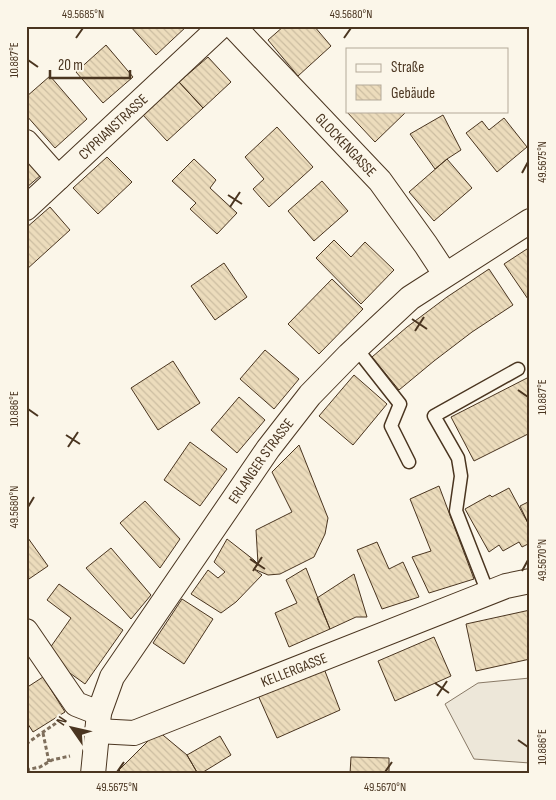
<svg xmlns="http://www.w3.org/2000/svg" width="556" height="800" font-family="'Sofia Sans Condensed',sans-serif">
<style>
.parking{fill:#ede7d9;stroke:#887966}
.building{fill:url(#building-back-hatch);stroke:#4a3520}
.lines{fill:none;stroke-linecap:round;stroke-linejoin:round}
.service-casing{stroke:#4a3520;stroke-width:15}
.minor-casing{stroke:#4a3520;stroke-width:26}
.path{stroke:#7f6f5c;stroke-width:3;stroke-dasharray:4 2.5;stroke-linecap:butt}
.service{stroke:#fbf6e9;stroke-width:12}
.minor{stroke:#fbf6e9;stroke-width:24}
.ticks{fill:none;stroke:#4a3520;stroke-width:2}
.labels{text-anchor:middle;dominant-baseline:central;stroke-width:4;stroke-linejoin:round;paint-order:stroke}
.street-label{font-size:15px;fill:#4a3520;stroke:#fbf6e9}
.neatline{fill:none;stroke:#4a3520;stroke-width:2}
.ticks-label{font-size:12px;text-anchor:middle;fill:#4a3520}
</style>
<defs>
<pattern id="building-back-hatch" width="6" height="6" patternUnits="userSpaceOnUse" patternTransform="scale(1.25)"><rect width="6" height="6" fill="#ecdcbc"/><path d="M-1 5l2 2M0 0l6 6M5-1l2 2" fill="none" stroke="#ccbda1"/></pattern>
</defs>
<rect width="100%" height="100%" fill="#fbf6e9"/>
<path class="parking" d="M530 678V763L474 759 445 704 478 683Z"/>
<path class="building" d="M130 26H187L156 55Z
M284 26H314L331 46 298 76 268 40Z
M106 45 133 77 103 103 76 72Z
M208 57 231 82 203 108 179 82Z
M50 76 87 119 55 148 26 115V97Z
M179 82 203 108 167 141 143 115Z
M347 110V111H407L375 142 346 111Z
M443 115 461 150 447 159 435 169 410 134Z
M504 118 527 147 497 172 466 133 482 121 489 130Z
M277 127 313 167 269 207 253 189 264 179 245 157Z
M107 157 132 182 98 214 73 188Z
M26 158 41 175 26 188Z
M194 159 216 180 210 188 237 213 217 234 190 209 196 203 172 181Z
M447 159 472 188 434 221 409 192Z
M322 181 348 211 314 241 288 211Z
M50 207 70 230 26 270V228Z
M334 240 351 257 365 242 394 270 361 304 316 258Z
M530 247V302L504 264Z
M224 263 247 297 215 320 191 286Z
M489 269 513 305 472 332 434 361 399 390 372 357 407 327 447 297Z
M332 279 363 309 319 354 288 324Z
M265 350 299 379 274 409 240 379Z
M173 361 200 403 158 430 131 388Z
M354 375 387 404 353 445 319 416Z
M529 377 530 380V433L474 461 451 417Z
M239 397 265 420 237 453 211 430Z
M190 442 227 469 200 506 164 480Z
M299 445 328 518 325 534 314 557 280 574 268 575 254 569 258 564 256 530 292 512 272 472Z
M439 486 474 579 429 593 412 557 431 551 410 499Z
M509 488 530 527V543L522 547 519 542 503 551 499 545 489 552 465 509 490 495 492 497Z
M145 501 180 539 160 568 120 523Z
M530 501V527L520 506Z
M28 538 48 566 26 581V539Z
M227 539 254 560 258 564 254 569 262 575 236 602 221 613 191 594 208 570 218 578 225 572 214 562Z
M377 542 389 569 403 562 419 597 382 609 357 550Z
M111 548 151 595 131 619 86 568Z
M306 568 330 629 289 647 275 613 297 603 286 580Z
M354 574 367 617H356L330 629 317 598Z
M59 584 123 630 85 684 45 655 71 618 47 600Z
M182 599 213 619 184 664 153 643Z
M530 610V659L476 671 466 624Z
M434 637 451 676 395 701 378 661Z
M323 666 340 710 277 738 257 693Z
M43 677 65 712 33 732 26 721V688Z
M158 731 187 755 198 774H123L119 770Z
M220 736 231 755 200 774H198L187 755Z
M351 757 389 758V774H350Z"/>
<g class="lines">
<g class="service-casing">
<path id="service" d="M356 348 400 404 391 426 409 462
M488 593 456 511 461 476 458 458 434 416 518 369"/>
</g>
<g class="minor-casing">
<g id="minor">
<path id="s1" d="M233 26 380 181 426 245 445 274"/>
<path d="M26 142 58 178"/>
<path id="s2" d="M26 208 221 26"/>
<path d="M26 631 76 704 99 713"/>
<path id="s3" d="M97 731 134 733 506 586 530 581"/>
<path id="s4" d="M93 774 99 713 112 677 268 449 310 395 349 355 410 298 530 221"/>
</g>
</g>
<path class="path" d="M43 733 49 762
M26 744 59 721
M26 770 40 767 52 760 70 756"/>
<use href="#service" class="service"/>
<use href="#minor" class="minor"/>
</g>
<path class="ticks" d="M76 38 83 28M344 38 351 28M28 60 38 67M522 173 528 162M228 195 242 204M230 207 240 192M412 319 427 329M415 331 424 317M518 390 528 397M28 409 38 416M66 435 80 444M68 447 78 432M28 507 34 497M250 559 265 569M253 571 262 557M522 571 528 560M435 683 449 693M437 696 447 681M518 740 528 747M117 772 124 762M385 772 392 762"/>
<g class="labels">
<g class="street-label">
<text stroke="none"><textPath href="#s2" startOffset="119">CYPRIANSTRASSE</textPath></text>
<text stroke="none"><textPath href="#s1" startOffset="164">GLOCKENGASSE</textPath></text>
<text stroke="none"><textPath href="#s4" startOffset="362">ERLANGER STRASSE</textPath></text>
<text stroke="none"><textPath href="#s3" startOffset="209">KELLERGASSE</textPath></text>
</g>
</g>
<rect width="556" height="800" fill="none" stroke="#fbf6e9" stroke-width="55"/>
<rect x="346" y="48" width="162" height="65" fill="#fbf6e9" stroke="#b4a999"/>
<rect x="356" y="64" width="25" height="8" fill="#fbf6e9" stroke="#b4a999"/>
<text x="391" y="72" font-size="15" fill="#4a3520">Straße</text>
<rect x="356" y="85" width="25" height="15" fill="url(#building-back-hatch)" stroke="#b4a999"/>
<text x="391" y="98" font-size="15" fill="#4a3520">Gebäude</text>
<g transform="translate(72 728) rotate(304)" stroke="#fbf6e9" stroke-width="4" paint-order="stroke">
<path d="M0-4L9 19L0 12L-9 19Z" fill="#4a3520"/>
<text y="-8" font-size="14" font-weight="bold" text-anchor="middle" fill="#4a3520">N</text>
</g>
<path d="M50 70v8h80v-8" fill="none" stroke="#4a3520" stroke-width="2.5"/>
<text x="58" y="70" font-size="15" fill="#4a3520" stroke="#fbf6e9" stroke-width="4" paint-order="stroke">20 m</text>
<rect x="28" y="28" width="500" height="744" class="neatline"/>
<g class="ticks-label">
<text x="83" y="18">49.5685°N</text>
<text x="351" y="18">49.5680°N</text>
<text transform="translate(14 60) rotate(-90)" y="4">10.887°E</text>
<text transform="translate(542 162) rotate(-90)" y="4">49.5675°N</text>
<text transform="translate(542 397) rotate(-90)" y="4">10.887°E</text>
<text transform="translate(14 409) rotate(-90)" y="4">10.886°E</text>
<text transform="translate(14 507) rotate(-90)" y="4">49.5680°N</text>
<text transform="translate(542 560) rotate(-90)" y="4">49.5670°N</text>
<text transform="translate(542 747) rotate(-90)" y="4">10.886°E</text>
<text x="117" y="791">49.5675°N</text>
<text x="385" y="791">49.5670°N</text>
</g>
</svg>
